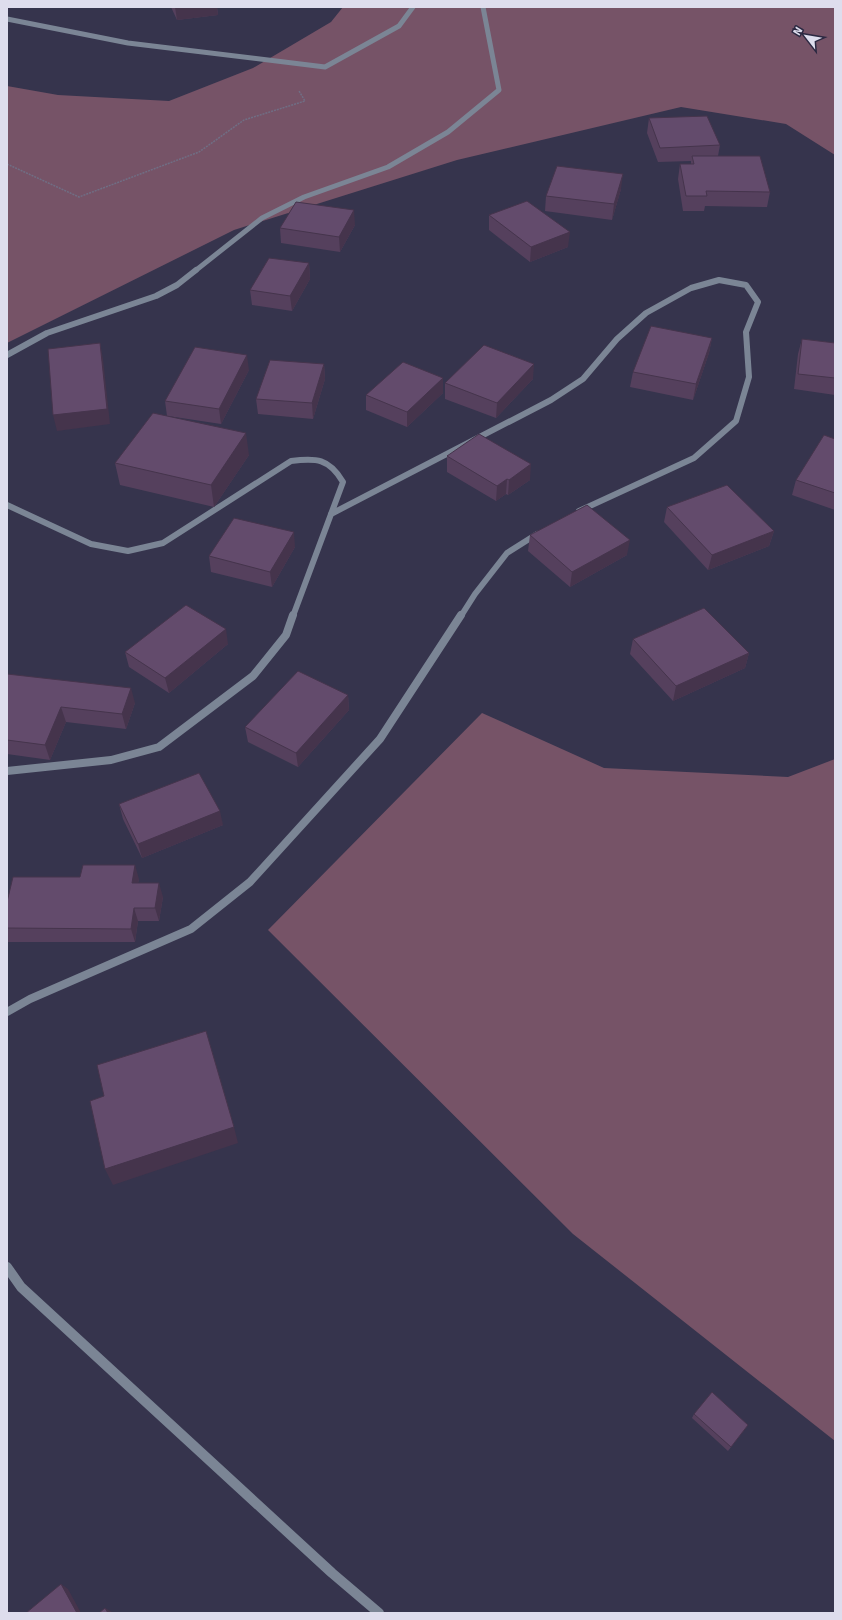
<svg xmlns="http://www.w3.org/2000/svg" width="842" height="1620" font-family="Signika,sans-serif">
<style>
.green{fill:#765367}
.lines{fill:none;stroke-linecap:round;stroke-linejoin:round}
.path{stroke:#706e84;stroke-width:1.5;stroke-dasharray:2 1;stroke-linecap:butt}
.street-far3{stroke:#7b8595;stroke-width:5}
.street-far2{stroke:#7b8595;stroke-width:6}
.street-far1{stroke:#7b8595;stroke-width:8}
.street{stroke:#7b8595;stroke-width:10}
.wall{fill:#55405d}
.shaded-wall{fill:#45344c}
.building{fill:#634b6c;stroke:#45344c}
</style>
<rect width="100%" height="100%" fill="#36344d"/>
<path class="green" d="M343 7H835V155L786 124 681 107 457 160 234 230 7 343V86L58 95 169 101 253 68 331 22Z
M482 713 604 768 788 777 835 759V1441L573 1234 268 930Z"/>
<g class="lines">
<path class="path" d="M7 164 79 197 199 152 244 120 305 101 299 91"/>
<path class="street-far3" d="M7 19 128 43 325 67 399 26 413 7
M195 271 262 218 304 197 388 167 448 132 499 90 483 7"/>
<path class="street-far2" d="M7 355 47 333 156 296 177 285 196 270
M7 505 91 544 128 551 163 543 291 461C316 458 329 458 343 482L293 616
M331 514 551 400 583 379 617 339 646 313 691 288 719 280 746 285 758 302 746 332 749 377 736 421 694 458 579 511
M461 616 475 594 507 553 537 534"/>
<path class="street-far1" d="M7 771 111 760 159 747 253 676 286 635 293 615
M7 1012 30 999 191 929 250 882 380 739 461 615"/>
<path class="street" d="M7 1267 21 1287 332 1573 379 1613"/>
</g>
<path class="wall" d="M171 7H217L218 15 177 20Z
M649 118 720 145 718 156 770 192 767 207 705 206 704 211H683L678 179 680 164H691V161L658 162 647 133Z
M621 189 612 220 545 211 546 196Z
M489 215 568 247 530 262 489 230Z
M355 225 340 252 281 243 280 228Z
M309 263 310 279 292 311 252 305 250 290Z
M712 338 709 353 693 400 630 387 633 372Z
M802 339 835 343V395L794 389 798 354Z
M324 364 325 379 313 419 258 414 256 399Z
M249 370 221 424 168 416 249 455 214 507 120 485 115 463 167 416 165 401Z
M533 379 496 418 445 399V383Z
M443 393 407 427 366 410V395Z
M835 439V510L792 495 796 480Z
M447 456 530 480 508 495 506 494 496 501 447 472Z
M667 507 774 531 769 546 708 570 664 522Z
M530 535 627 555 570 587 528 551Z
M295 547 272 587 211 572 209 556Z
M633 639 749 653 745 668 673 701 630 654Z
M228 644 169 693 129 667 125 652Z
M7 674 135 703 126 729 66 722 50 760 7 754Z
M348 695 349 710 298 767 248 742 245 727Z
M119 804 223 825 142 858 123 819Z
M139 879 138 883 163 897 159 921H138L135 942H7V902Z
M694 1414 748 1425 728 1451 692 1418Z"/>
<path class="shaded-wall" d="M175 7H217L218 15 177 20Z
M623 174 621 189 612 220 614 204Z
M354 210 355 225 340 252 339 237Z
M570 232 568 247 530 262 531 247Z
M309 263 310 279 292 311 290 296Z
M712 338 709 353 693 400 696 384Z
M100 343 103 359 110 424 57 431 53 415Z
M247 355 249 370 221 424 219 409Z
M324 364 325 379 313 419 312 403Z
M534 364 533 379 496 418 497 403Z
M443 378V393L407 427V412Z
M246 433 249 455 214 507 211 485Z
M531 464 530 480 508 495 509 480Z
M507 479 506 494 496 501 497 486Z
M774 531 769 546 708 570 712 555Z
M294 532 295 547 272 587 270 572Z
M630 540 627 555 570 587 572 572Z
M226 629 228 644 169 693 165 678Z
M749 653 745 668 673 701 676 686Z
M131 688 135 703 126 729 122 714Z
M348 695 349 710 298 767 296 753Z
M61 707 66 722 50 760 45 745Z
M220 811 223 825 142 858 138 844Z
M135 865 139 879 136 897 132 883Z
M159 883 163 897 159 921 155 908Z
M134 908 138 921 135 942 131 929Z
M234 1127 238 1143 113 1185 105 1169Z
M61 1584 68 1589 81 1613H77Z
M105 1608 112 1612V1613H108Z"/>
<path class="building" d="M707 116 720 145 660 148 649 118Z
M692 156H760L770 192 706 191 707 196H686L680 164H694Z
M557 166 623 174 614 204 546 196Z
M527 201 570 232 531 247 489 215Z
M296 202 354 210 339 237 280 228Z
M269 258 309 263 290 296 250 290Z
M651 326 712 338 696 384 633 372Z
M802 339 835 343V378L798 374Z
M100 343 107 409 53 415 48 349Z
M484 345 534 364 497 403 445 383Z
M195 347 247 355 219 409 165 401Z
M270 360 324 364 312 403 256 399Z
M403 362 443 378 407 412 366 395Z
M153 413 246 433 211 485 115 463Z
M479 434 531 464 509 480 507 479 497 486 447 456Z
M824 435 835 439V493L796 480Z
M727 485 774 531 712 555 667 507Z
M587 505 630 540 572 572 530 535Z
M234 518 294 532 270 572 209 556Z
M186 605 226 629 165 678 125 652Z
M704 608 749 653 676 686 633 639Z
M298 671 348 695 296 753 245 727Z
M7 674 131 688 122 714 61 707 45 745 7 740Z
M199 773 220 811 138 844 119 804Z
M83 865H135L132 883H159L155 908H134L131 929 7 928V902L13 877H80Z
M206 1031 234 1127 105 1169 90 1101 104 1096 97 1065Z
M712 1392 748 1425 731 1447 694 1414Z
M61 1584 77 1613H26Z
M105 1608 108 1613H99Z"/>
<rect width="842" height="1620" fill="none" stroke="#dedded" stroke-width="16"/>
<g transform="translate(806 36) rotate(301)" stroke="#2c2942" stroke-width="3" paint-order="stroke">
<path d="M0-3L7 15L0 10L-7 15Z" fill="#dedded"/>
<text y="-6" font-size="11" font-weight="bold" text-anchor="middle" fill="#dedded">N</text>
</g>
</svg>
